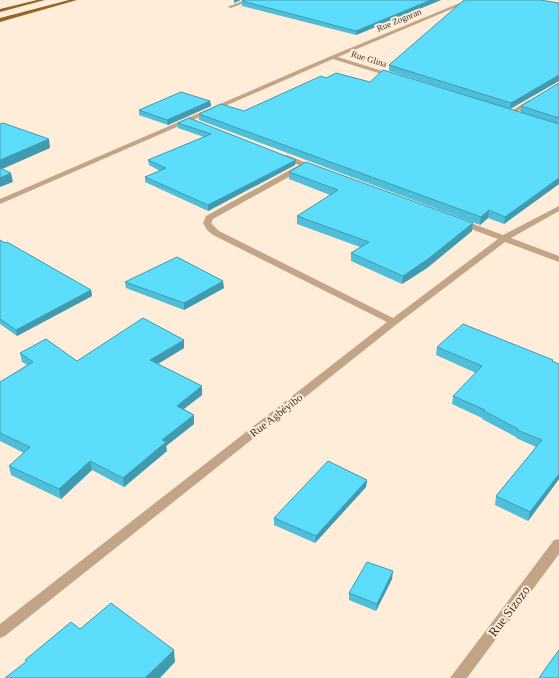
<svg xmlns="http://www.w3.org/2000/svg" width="559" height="678" font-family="Georgia,serif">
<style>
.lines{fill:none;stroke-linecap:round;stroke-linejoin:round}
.minor{fill:#c1a586;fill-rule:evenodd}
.major{fill:#966523;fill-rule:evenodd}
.wall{fill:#4fbed9}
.shaded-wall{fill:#409bb0}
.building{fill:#5cddfc;stroke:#409bb0}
.labels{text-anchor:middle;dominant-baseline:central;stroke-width:4;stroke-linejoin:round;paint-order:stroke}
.far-street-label{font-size:9px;fill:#3b342c;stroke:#ffedd9}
.street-label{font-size:11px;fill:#3b342c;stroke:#ffedd9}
.near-street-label{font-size:13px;fill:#3b342c;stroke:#ffedd9}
</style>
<rect width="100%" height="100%" fill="#ffedd9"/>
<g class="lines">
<path class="minor" d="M245 0H252L231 8 227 7Z
M467 0H473L338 57 395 75V77H391L333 59 0 204V199L331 56Z
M529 100 534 101 513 114 508 113Z
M281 155H287L319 168 315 170 303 166V169L213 219 211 223 219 231 393 318 498 239 457 224 456 222 457 220H463L503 235 559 206V211L511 238 559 256V262L505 242 397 324 5 636 0 638V624L387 322 213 235 207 230 203 223 206 216 299 165 281 159Z
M559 539V554L467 678H450L554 540Z"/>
<path class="major" d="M37 0H45L0 12V9Z
M69 0H77L0 22V18Z"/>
</g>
<path class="wall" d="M245 0H441L356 35 242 6V1Z
M559 3V81L510 109 520 112 521 106 559 83V184L504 224 488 218 480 225 199 120V114L244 111 326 78 370 82 465 95 389 71V65Z
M210 101 211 106 168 125 139 115V110Z
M178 123 296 160 295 165 208 211 145 182V177L160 171 149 165 148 160 204 137 178 128Z
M289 172 472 231 427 268 402 284 351 261V253L360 247 297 224V216L330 195 289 179Z
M0 240 91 290 92 296 17 336 0 324Z
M125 282 224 288 184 310 126 288Z
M184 340V348L158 364 202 386V395L184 409 194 415V424L166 446 167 451 124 487 92 470 61 499 11 475 9 466 24 453 0 441V382L27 365 22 362 20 353 77 361Z
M437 347 552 361 559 364V479L528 521 495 505 496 496 536 447 516 438V437L482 419V418L452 404 453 396 476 373 436 355Z
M367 480 366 487 315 543 274 525V518Z
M392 579 376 611 349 600V593Z"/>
<path class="shaded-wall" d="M234 0H241L234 3Z
M431 0H441L356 35V31Z
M559 75V81L510 109 511 103Z
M210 101 211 106 168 125 167 120Z
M49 139 50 148 0 170V160Z
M296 160 295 165 208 211V205Z
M11 173 13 182 0 187V178Z
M559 178V184L504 224 505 217Z
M489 210 488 218 480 225 481 217Z
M473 223 472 231 427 268 402 284 403 276Z
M223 281 224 288 184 310V303Z
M91 290 92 296 17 336 16 330Z
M184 340V348L151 368 150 360Z
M202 386V395L177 414V406Z
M194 415V424L166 446 167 451 124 487 123 478 162 440Z
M90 461 92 470 61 499 59 489Z
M559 474V479L528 521 530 512Z
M367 480 366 487 315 543 316 536Z
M393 571 392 579 376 611 377 604Z
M174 650 175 662 160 678H145Z"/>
<path class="building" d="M245 0H431L356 31 242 1Z
M465 0H540L559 3V75L511 103 389 65 463 1Z
M383 70 559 124V178L505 217 489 210 481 217 199 114 221 104 244 111 321 76 326 78 336 73 370 82Z
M559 83V118L521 106Z
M181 92 210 101 167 120 139 110Z
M189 118 296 160 208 205 145 177 166 168 148 160 211 134 178 123Z
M3 123 49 139 0 160V124Z
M306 162 473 223 428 259 403 276 351 253 369 242 297 216 338 190 289 172Z
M0 168 11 173 0 178Z
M0 240 5 243 7 242 91 290 16 330 0 319Z
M177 257 223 281 184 303 125 282Z
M143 318 184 340 150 360 202 386 177 406 194 415 162 440 166 442 123 478 90 461 59 489 9 466 30 447 0 433V382L33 362 20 353 46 339 77 361Z
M463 324 553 360 552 361 559 364V474L530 512 496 496 542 440 517 430 518 429 484 411 485 410 453 396 482 366 437 347Z
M328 461 367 480 316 536 274 518Z
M367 562 393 571 377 604 349 593Z
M111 603 174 650 145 678H5L27 661 25 660 71 622 80 629Z
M559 650V678H539L548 665Z"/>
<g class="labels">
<g class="far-street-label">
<text transform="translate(399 20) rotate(-22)">Rue Zognran</text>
<text transform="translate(369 59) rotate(17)">Rue Glina</text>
</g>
<g class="street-label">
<text transform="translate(276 415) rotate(-38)">Rue Agbéyibo</text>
</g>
<g class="near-street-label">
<text transform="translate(509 611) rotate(-53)">Rue Sizozo</text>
</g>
</g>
</svg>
